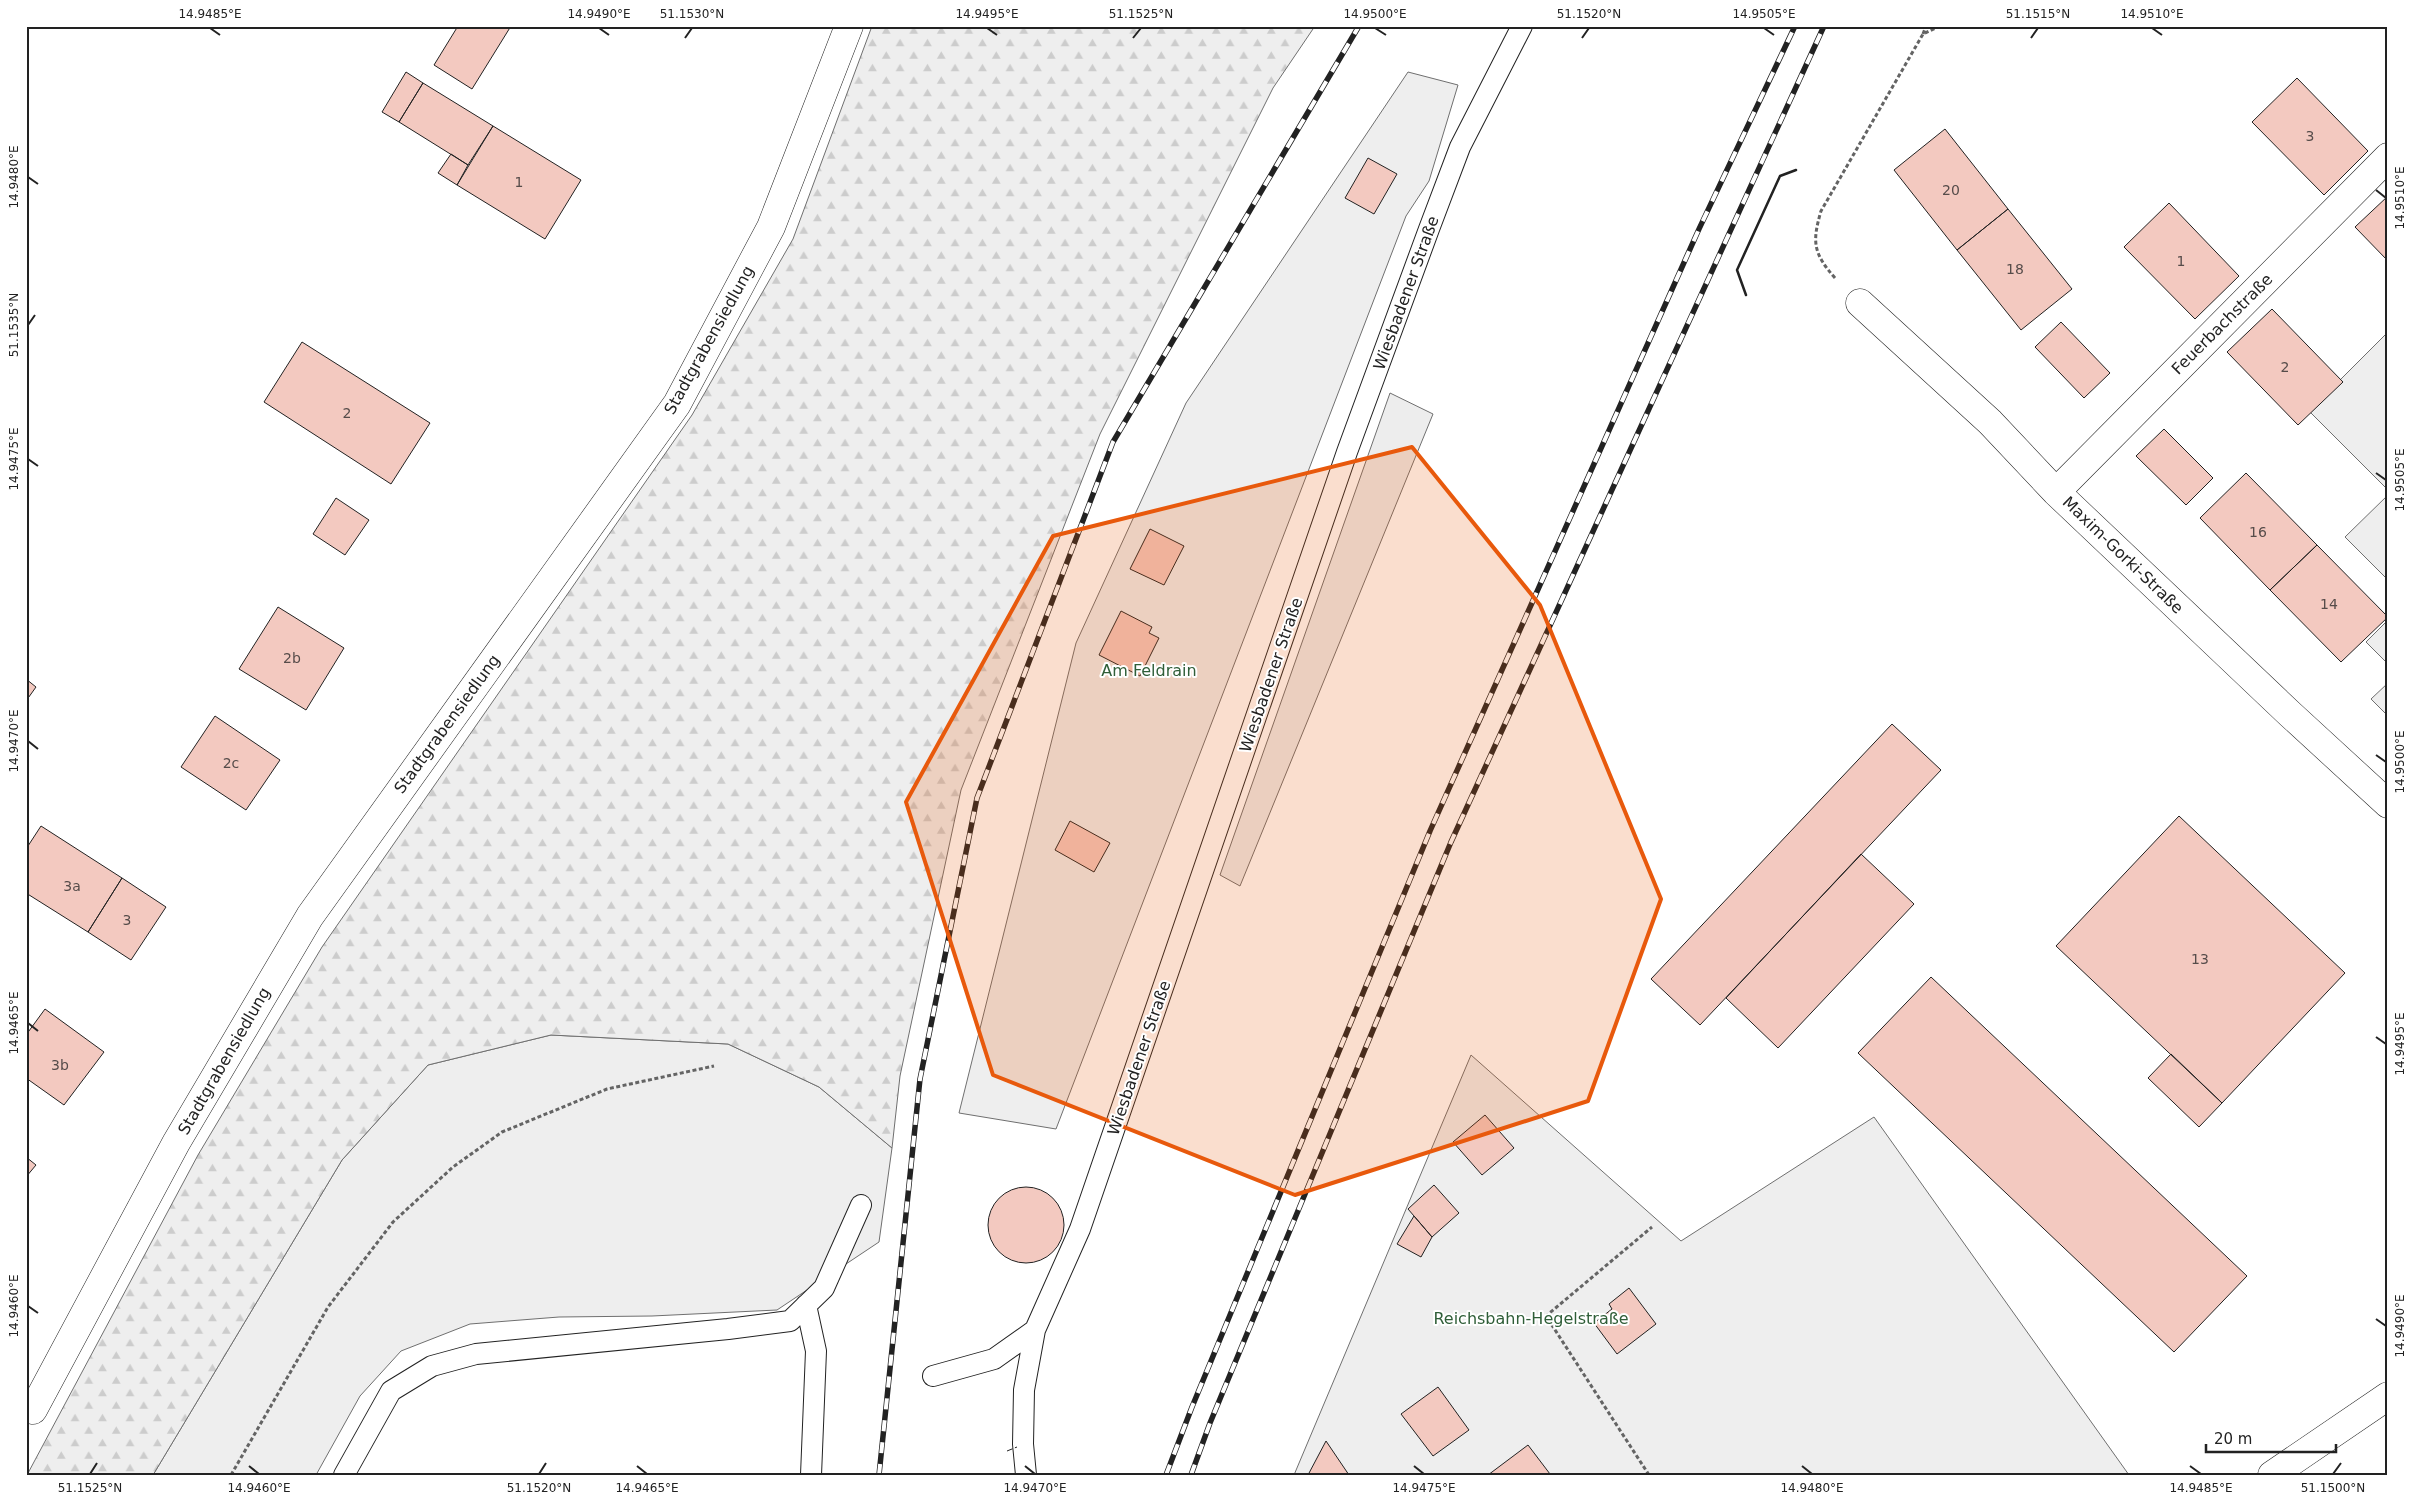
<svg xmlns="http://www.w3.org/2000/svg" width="2414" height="1501" font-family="'DejaVu Sans',sans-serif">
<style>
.green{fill:#eee;stroke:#6f6f6f}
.forest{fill:url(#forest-firs);stroke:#6f6f6f}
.parking{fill:#ededed;stroke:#6f6f6f}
.building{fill:#f3c9c0;stroke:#222}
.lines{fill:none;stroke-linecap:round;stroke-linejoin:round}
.lane-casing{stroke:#222;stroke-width:22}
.street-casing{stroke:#222;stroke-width:29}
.path{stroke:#646464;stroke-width:3;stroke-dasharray:4 2.5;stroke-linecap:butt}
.lane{stroke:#fff;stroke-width:20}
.street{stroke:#fff;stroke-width:28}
.rail-casing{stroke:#222;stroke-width:5.5}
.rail{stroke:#fff;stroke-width:4;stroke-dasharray:11;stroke-linecap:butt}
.fence{stroke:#222;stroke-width:1;stroke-dasharray:6 2.5;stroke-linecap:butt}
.wall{stroke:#222;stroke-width:2.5}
.marked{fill:#e8590c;fill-opacity:0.2;stroke:#e8590c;stroke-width:4;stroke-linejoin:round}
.ticks{fill:none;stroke:#222;stroke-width:2}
.labels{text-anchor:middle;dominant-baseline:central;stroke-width:4;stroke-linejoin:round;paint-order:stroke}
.number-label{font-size:14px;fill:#564c4a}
.street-label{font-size:16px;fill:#222;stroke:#fff}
.park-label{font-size:16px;fill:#2f5e38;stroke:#fff}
.neatline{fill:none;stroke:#222;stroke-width:2}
.ticks-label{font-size:12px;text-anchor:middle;fill:#222}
</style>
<defs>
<pattern id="forest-firs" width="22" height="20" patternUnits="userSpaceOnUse" patternTransform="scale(1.25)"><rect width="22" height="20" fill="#eee"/><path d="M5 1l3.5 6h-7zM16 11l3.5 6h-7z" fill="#ccc"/></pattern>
</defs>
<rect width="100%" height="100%" fill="#fff"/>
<path class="green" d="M1408 72 1458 85 1429 181 1406 216 1056 1129 959 1113 1076 643 1186 403Z
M2388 332V490L2309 411Z
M2388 495V580L2345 537Z
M2388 620V664L2366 642Z
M2388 683V716L2371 699Z
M551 1035 728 1044 819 1087 892 1148 879 1242 777 1310 652 1316 559 1317 470 1324 401 1351 360 1396 316 1475H153L342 1160 428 1065Z
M1471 1055 1681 1241 1874 1117 2129 1475H1294Z"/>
<path class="forest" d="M872 26H1315L1273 88 1100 434 961 790 900 1076 892 1148 819 1087 728 1044 551 1035 428 1065 342 1160 153 1475H27L198 1155 322 947 692 415 793 239Z"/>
<path class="parking" d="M1390 393 1433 414 1240 886 1220 875Z"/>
<path class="building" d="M458 26H511L472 89 434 65Z
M406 72 423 83 399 122 382 112Z
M2297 78 2368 151 2324 195 2252 122Z
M423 83 493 126 468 165 399 122Z
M493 126 581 180 545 239 457 185Z
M1945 129 2008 209 1957 250 1894 170Z
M451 154 468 165 457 185 438 173Z
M1368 158 1397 174 1374 214 1345 198Z
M2388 196V261L2355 227Z
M2169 203 2239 276 2195 319 2124 247Z
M2008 209 2072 289 2021 330 1957 250Z
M2272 309 2343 382 2298 425 2227 352Z
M2061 322 2110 373 2084 398 2035 347Z
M302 342 430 423 391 484 264 402Z
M2164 429 2213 478 2186 505 2136 456Z
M2246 473 2317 545 2270 590 2200 518Z
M336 498 369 520 345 555 313 534Z
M1150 529 1184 546 1164 585 1130 569Z
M2317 545 2388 617 2341 662 2270 590Z
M278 607 344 648 306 710 239 669Z
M1121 611 1152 627 1149 633 1159 638 1140 676 1099 655Z
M26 679 36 687 26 701Z
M215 716 280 760 246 810 181 767Z
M1892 724 1941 770 1700 1025 1651 979Z
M2179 816 2345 973 2222 1103 2056 946Z
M1070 821 1110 843 1094 872 1055 850Z
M41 826 122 878 88 932 26 893V849Z
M1861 854 1914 904 1778 1048 1726 998Z
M122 878 166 907 131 960 88 932Z
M1931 977 2247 1276 2174 1352 1858 1053Z
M45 1009 104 1052 64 1105 26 1078V1035Z
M2171 1054 2222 1103 2199 1127 2148 1078Z
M1485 1115 1514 1148 1482 1175 1453 1142Z
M26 1157 36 1165 26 1177Z
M1434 1185 1459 1213 1432 1237 1408 1209Z
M988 1225a38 38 0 1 1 76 0a38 38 0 1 1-76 0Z
M1414 1216 1432 1237 1421 1257 1397 1244Z
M1629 1288 1656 1324 1617 1354 1594 1323 1612 1309 1609 1304Z
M1438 1387 1469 1430 1433 1456 1401 1414Z
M1326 1441 1349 1475H1308Z
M1528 1445 1550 1474 1488 1475Z"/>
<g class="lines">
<g class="lane-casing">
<path id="lane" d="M806 1305 816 1351 811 1475
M933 1376 994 1359 1035 1330
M344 1475 391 1391 432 1366 476 1354 728 1329 790 1321 824 1288 861 1205
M1026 1475 1023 1444 1024 1390 1035 1330 1080 1229 1347 452 1429 229 1460 147 1522 26"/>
</g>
<g class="street-casing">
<path id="street" d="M1860 303 1990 422 2056 492 2290 714 2388 804
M2056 492 2388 157
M26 1408 33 1410 176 1143 310 916 677 404 771 227 849 26
M2272 1475 2388 1396"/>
</g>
<path class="path" d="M1923 34 1926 26
M1835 278C1813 253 1812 242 1821 211L1923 34 1940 26
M231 1475 328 1307 393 1222 453 1167 502 1132 607 1089 714 1066
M1649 1475 1546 1316 1652 1227"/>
<use href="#lane" class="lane"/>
<use href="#street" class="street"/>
<g class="rail-casing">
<path id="rail" d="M879 1475 920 1079 977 798 1113 442 1359 26
M1166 1475 1192 1407 1430 831 1699 229 1795 26
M1191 1475 1210 1423 1451 842 1824 26"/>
</g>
<use href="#rail" class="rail"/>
<path class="fence" d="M1007 1451 1017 1447"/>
<path class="wall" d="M1746 295 1737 270 1780 176 1796 170"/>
</g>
<path class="marked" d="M1412 447 1540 605 1661 899 1588 1101 1295 1195 993 1075 906 802 1053 536Z"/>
<path class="ticks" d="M210 28 220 35M599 28 609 35M987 28 997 35M1375 28 1386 35M1764 28 1774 35M2152 28 2162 35M685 38 692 28M1133 38 1141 28M1582 38 1589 28M2031 38 2038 28M28 177 38 184M2376 190 2386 198M28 325 35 315M28 459 38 466M2376 473 2386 480M28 741 38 749M2376 755 2386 762M28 1023 38 1031M2376 1037 2386 1044M28 1306 38 1313M2376 1319 2386 1326M249 1466 259 1474M637 1466 647 1474M1025 1466 1035 1474M1414 1466 1424 1474M1802 1466 1812 1474M2190 1466 2201 1474M90 1474 97 1463M539 1474 546 1463M2333 1474 2341 1463"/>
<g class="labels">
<g class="number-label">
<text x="2310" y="136">3</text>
<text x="519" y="182">1</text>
<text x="1951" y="190">20</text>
<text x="2181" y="261">1</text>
<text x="2015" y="269">18</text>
<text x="2285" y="367">2</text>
<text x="347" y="413">2</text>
<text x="2258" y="532">16</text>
<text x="2329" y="604">14</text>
<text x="292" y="658">2b</text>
<text x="231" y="763">2c</text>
<text x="72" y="886">3a</text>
<text x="127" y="920">3</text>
<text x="2200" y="959">13</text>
<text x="60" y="1065">3b</text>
</g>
<g class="street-label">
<text transform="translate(1406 293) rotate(-70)">Wiesbadener Straße</text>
<text transform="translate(2222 324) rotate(-45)">Feuerbachstraße</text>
<text transform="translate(709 340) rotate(-61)">Stadtgrabensiedlung</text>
<text transform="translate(2123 555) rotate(44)">Maxim-Gorki-Straße</text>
<text transform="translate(1271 675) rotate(-71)">Wiesbadener Straße</text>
<text transform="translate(447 724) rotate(-54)">Stadtgrabensiedlung</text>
<text transform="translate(1139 1058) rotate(-71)">Wiesbadener Straße</text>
<text transform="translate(224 1061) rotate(-60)">Stadtgrabensiedlung</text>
</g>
<g class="park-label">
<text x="1149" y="670">Am Feldrain</text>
<text x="1531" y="1318">Reichsbahn-Hegelstraße</text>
</g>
</g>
<rect width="2414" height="1501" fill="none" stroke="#ffffff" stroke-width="55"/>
<path d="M2206 1444v8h130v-8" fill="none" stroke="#222222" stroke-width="2.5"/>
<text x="2214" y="1444" font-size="15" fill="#222222" stroke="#ffffff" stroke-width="4" paint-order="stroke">20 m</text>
<rect x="28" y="28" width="2358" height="1446" class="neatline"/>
<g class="ticks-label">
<text x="210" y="18">14.9485°E</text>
<text x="599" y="18">14.9490°E</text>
<text x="692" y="18">51.1530°N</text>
<text x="987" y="18">14.9495°E</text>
<text x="1141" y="18">51.1525°N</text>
<text x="1375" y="18">14.9500°E</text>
<text x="1589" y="18">51.1520°N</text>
<text x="1764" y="18">14.9505°E</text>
<text x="2038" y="18">51.1515°N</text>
<text x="2152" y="18">14.9510°E</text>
<text transform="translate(14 177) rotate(-90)" y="4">14.9480°E</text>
<text transform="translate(2400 198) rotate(-90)" y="4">14.9510°E</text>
<text transform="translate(14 325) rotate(-90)" y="4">51.1535°N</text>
<text transform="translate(14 459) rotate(-90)" y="4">14.9475°E</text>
<text transform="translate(2400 480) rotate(-90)" y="4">14.9505°E</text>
<text transform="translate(14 741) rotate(-90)" y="4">14.9470°E</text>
<text transform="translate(2400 762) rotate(-90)" y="4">14.9500°E</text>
<text transform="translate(14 1023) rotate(-90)" y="4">14.9465°E</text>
<text transform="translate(2400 1044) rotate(-90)" y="4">14.9495°E</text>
<text transform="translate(14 1306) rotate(-90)" y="4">14.9460°E</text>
<text transform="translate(2400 1326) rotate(-90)" y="4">14.9490°E</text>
<text x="90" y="1492">51.1525°N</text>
<text x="259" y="1492">14.9460°E</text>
<text x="539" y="1492">51.1520°N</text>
<text x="647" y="1492">14.9465°E</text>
<text x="1035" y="1492">14.9470°E</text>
<text x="1424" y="1492">14.9475°E</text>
<text x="1812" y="1492">14.9480°E</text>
<text x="2201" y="1492">14.9485°E</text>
<text x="2333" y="1492">51.1500°N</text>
</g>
</svg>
